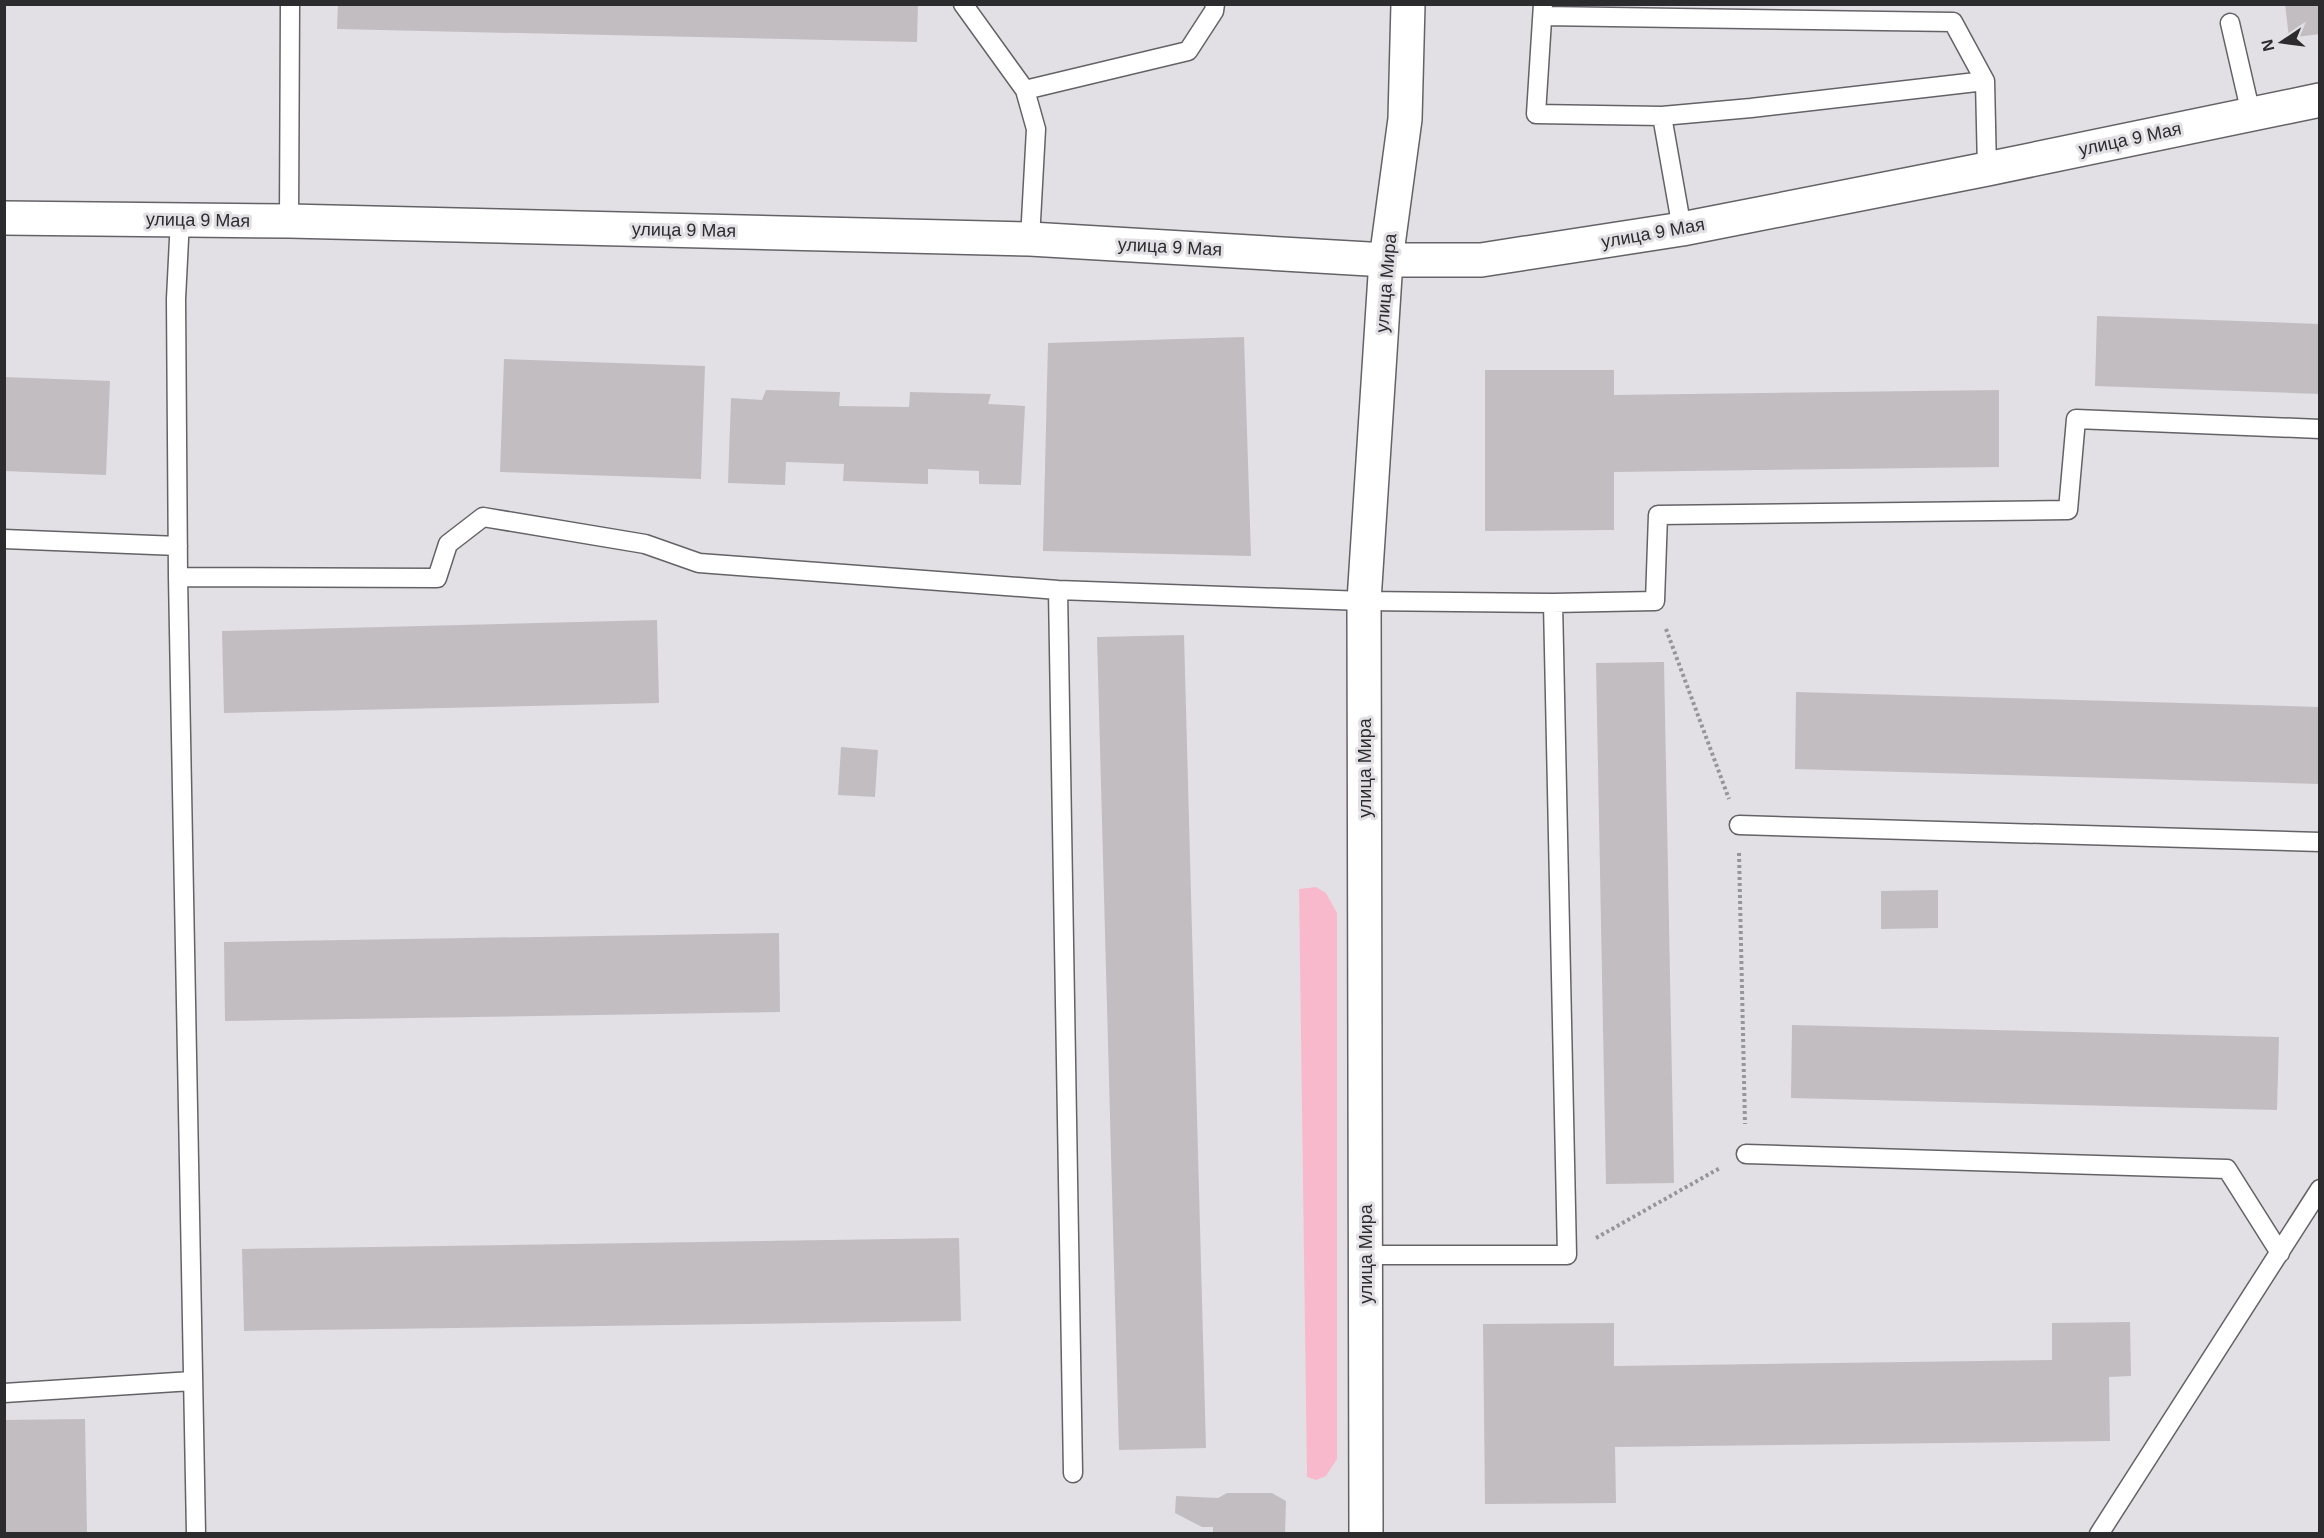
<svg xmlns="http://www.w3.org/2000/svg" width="2324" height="1538" font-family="Helvetica,sans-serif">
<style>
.green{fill:#f9b9cc}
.building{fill:#c2bdc1}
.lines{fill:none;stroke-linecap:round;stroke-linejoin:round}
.service-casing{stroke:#646267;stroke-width:21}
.minor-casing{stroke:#646267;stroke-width:36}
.tertiary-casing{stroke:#646267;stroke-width:36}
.secondary-casing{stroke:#646267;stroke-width:36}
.path{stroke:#969599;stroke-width:4;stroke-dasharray:3 3;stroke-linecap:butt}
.service{stroke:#fff;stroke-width:18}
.minor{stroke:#fff;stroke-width:33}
.tertiary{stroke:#fff;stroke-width:33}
.secondary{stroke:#fff;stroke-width:33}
.labels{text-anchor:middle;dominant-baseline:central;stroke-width:6;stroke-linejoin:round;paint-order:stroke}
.street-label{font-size:18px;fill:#2c2b2d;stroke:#e2e0e5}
</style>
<rect width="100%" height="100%" fill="#e2e0e5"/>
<path class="green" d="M1316 887 1326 893 1337 913V1459L1326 1476 1316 1480 1307 1477 1299 889Z"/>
<path class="building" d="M338 4H918L917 42 337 29Z
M2285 4H2320V34L2289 38Z
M2097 316 2320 324V394L2095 386Z
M1244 337 1251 556 1043 551 1048 343Z
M504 359 705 366 701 479 500 472Z
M1485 370H1614V395L1999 390V467L1614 472V530L1485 531Z
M4 377 110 381 106 475 4 471Z
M766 390 840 392 839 406 909 407 910 392 991 394 988 404 1025 406 1021 485 979 484V471L928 469V484L843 481 844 464 786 462 785 485 728 483 731 398 762 400Z
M657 620 659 703 224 713 222 631Z
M1184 635 1206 1448 1119 1450 1097 637Z
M1664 662 1674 1183 1606 1184 1596 663Z
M1796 692 2320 707V784L1795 769Z
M841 747 878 750 875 797 838 795Z
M1938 890V928L1881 929V891Z
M779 933 780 1012 225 1021 224 942Z
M1792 1025 2279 1037 2277 1110 1791 1098Z
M959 1238 961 1321 244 1331 242 1249Z
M2130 1322 2131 1376 2109 1377 2110 1441 1615 1447 1616 1503 1485 1504 1483 1324 1614 1323V1366L2052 1360V1323Z
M85 1419 87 1534H6L4 1420Z
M1227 1493H1272L1286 1501 1285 1534H1213V1527H1202L1175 1513 1176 1496 1218 1498Z"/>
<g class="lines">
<g class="service-casing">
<path id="service" d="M963 4 1025 90 1036 129 1030 239
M1543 4 1536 114 1662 116 1751 108 1985 81
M1543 16 1953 22 1985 81 1987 169
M2230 23 2251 114
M1025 90 1188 51 1214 11 1215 4
M1662 116 1682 229
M180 219 176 299 178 577 196 1534
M289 221 290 4
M4 539 178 546
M178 577 437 578 448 544 483 517 645 544 699 563 1058 590 1364 601 1553 603 1567 1255H1366
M1058 590 1073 1473
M1553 603 1655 601 1658 515 2068 510 2076 419 2320 429
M1739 825 2320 842
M1746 1154 2227 1169 2280 1253
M4 1393 192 1381
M2099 1534 2320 1189"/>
</g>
<g class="minor-casing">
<path id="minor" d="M1386 260 1405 119 1408 4"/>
</g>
<g class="tertiary-casing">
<path id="tertiary" d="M1366 1534 1364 601 1386 260"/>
</g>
<g class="secondary-casing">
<path id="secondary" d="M4 218 289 221 1030 239 1386 260H1481L1682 229 1987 169 2320 100"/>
</g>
<path class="path" d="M1666 629 1729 799
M1739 853 1745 1124
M1596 1238 1720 1168"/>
<use href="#service" class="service"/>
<use href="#minor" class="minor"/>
<use href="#tertiary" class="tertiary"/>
<use href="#secondary" class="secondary"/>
</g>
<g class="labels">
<g class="street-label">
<text transform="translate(2130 139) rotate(-12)">улица 9 Мая</text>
<text transform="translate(198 220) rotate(1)">улица 9 Мая</text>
<text transform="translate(684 230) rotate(1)">улица 9 Мая</text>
<text transform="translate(1653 233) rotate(-10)">улица 9 Мая</text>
<text transform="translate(1170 247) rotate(3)">улица 9 Мая</text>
<text transform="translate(1386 283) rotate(-85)">улица Мира</text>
<text transform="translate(1365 768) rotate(-90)">улица Мира</text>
<text transform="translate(1366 1254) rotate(-90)">улица Мира</text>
</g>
</g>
<rect width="2324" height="1538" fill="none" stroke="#2c2b2d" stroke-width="12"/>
<g transform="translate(2282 42) rotate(257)" stroke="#e2e0e5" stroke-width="4.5" paint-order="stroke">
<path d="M0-4.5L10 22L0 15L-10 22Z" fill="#2c2b2d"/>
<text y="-9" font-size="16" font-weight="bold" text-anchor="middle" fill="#2c2b2d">N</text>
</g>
</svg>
